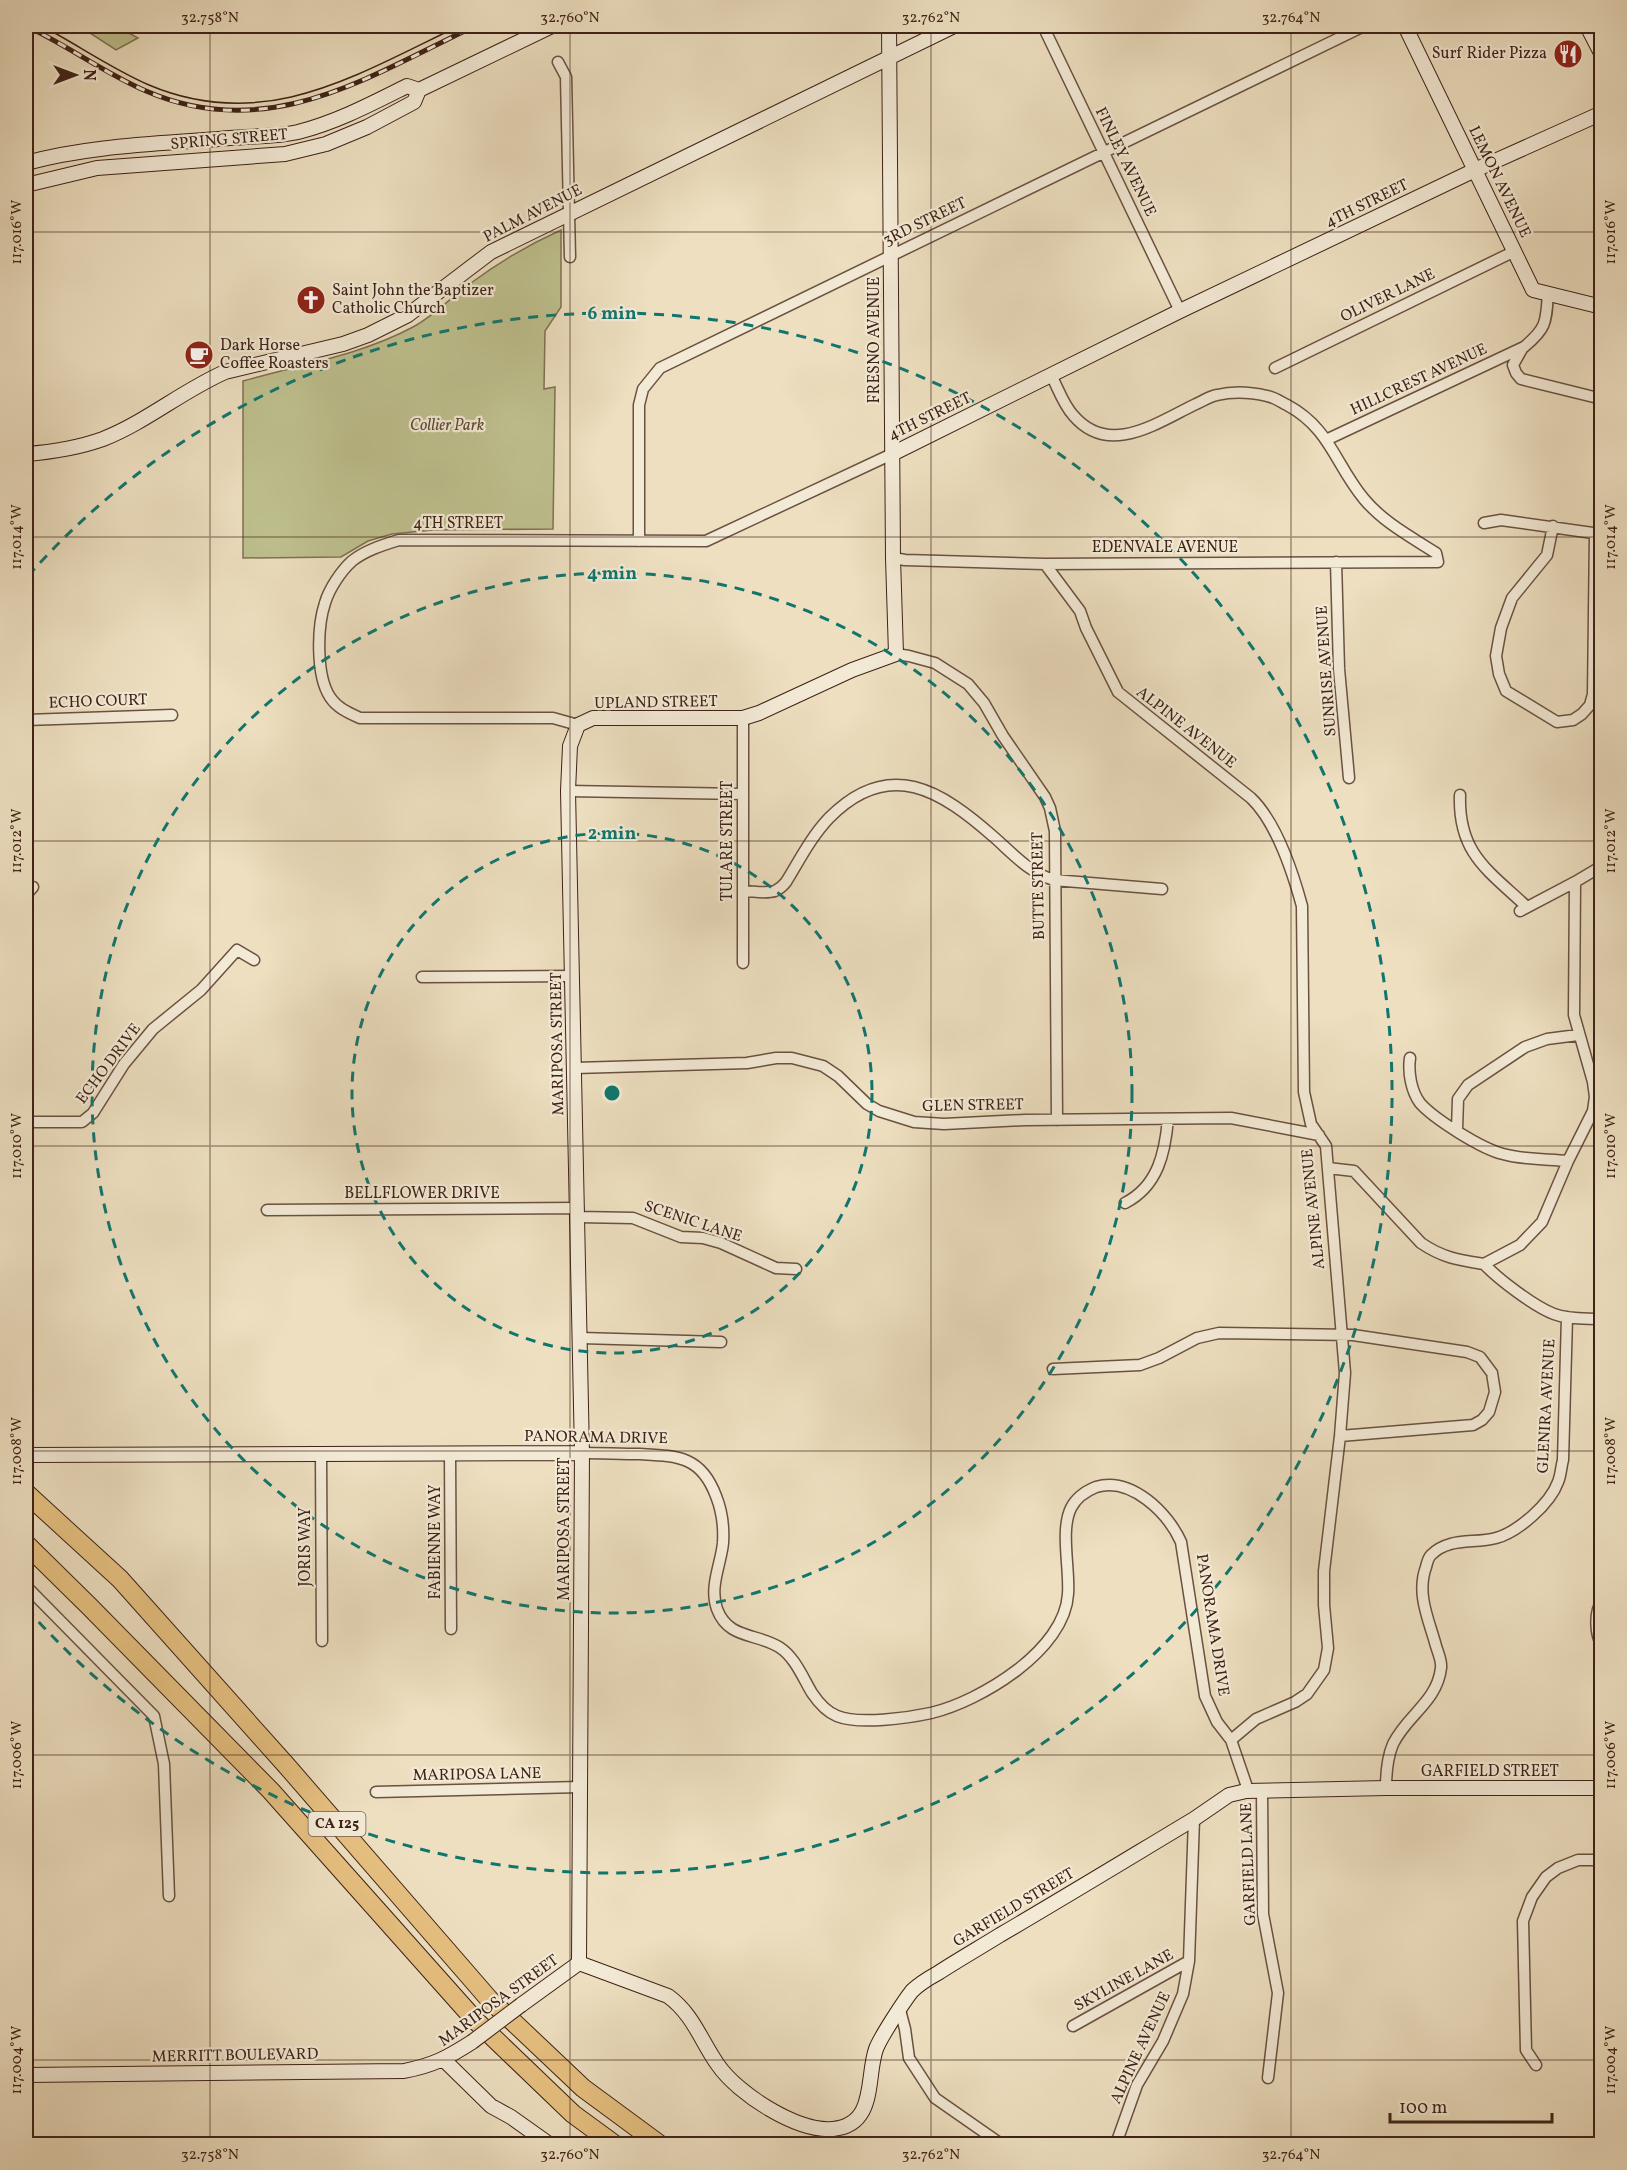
<svg xmlns="http://www.w3.org/2000/svg" width="1627" height="2170" font-family="Vollkorn,serif">
<style>
.green{fill:#bec08e;stroke:#7e7152;stroke-width:1.5}
.lines{fill:none;stroke-linecap:round;stroke-linejoin:round}
.street-casing{stroke:#6a5141;stroke-width:13}
.secondary-casing{stroke:#3e2217;stroke-width:16}
.highway-casing{stroke:#3e2217;stroke-width:20}
.street{stroke:#f3ead6;stroke-width:10}
.secondary{stroke:#f3ead6;stroke-width:14}
.highway{stroke:#e6c080;stroke-width:18}
.tram{stroke:#3e2217;stroke-width:1.5}
.rail-casing{stroke:#3e2217;stroke-width:5}
.rail{stroke:#f3ead6;stroke-width:3;stroke-dasharray:9;stroke-linecap:butt}
.secondary-bridge-casing{stroke:#3e2217;stroke-width:16;stroke-linecap:butt}
.secondary-bridge{stroke:#f3ead6;stroke-width:14}
.ticks{fill:none;stroke:#3e2217;stroke-width:1.5;stroke-opacity:0.45}
.ring{fill:none;stroke:#0f766e;stroke-width:3;stroke-dasharray:10 8}
.labels{text-anchor:middle;dominant-baseline:central;stroke-width:4.5;stroke-linejoin:round;paint-order:stroke}
.shield{fill:#f3ead6;stroke:#745e50;stroke-width:1.5}
.shield-label{font-size:15px;font-weight:bold;fill:#3e2217}
.poi-label{font-size:16px;fill:#3e2217;stroke:#f3ead6;text-anchor:start}
.street-label{font-size:16px;fill:#3e2217;stroke:#f3ead6}
.park-label{font-size:16px;font-style:italic;fill:#5e4a35;stroke:#f3ead6}
.centre{fill:#0f766e;stroke:#f3ead6;stroke-width:3}
.ring-label{font-size:18px;text-anchor:middle;font-weight:bold;fill:#0f766e;stroke:#f3ead6;stroke-width:4.5;stroke-linejoin:round;paint-order:stroke}
.neatline{fill:none;stroke:#3e2217;stroke-width:2}
.ticks-label{font-size:15px;text-anchor:middle;fill:#3e2217}
</style>
<rect width="100%" height="100%" fill="#eddfc0"/>
<filter id="stains"><feTurbulence type="fractalNoise" baseFrequency=".00333" numOctaves="4"/><feColorMatrix values="0 0 0 0 .2 0 0 0 0 .09 0 0 0 0 .02 0 0 0 .5 -.17"/></filter>
<radialGradient id="worn" r=".72"><stop offset=".6" stop-color="#630" stop-opacity="0"/><stop offset="1" stop-color="#630" stop-opacity=".3"/></radialGradient>
<path class="green" d="M79 26H116L138 38 116 50Z
M561 230V307L545 331 544 389 555 387 553 529 433 530 392 534 368 541 341 557 243 558V381C299 365 361 355 413 327 435 315 451 297 471 283 499 262 528 245 561 230Z"/>
<g class="lines">
<g class="street-casing">
<path id="street" d="M1043 26 1180 311
M558 62 566 77 570 257
M1522 349 1513 365 1516 373 1521 379 1602 399
M1275 368 1515 251
M1326 440 1524 347C1547 328 1546 322 1548 293
M1484 523 1501 520 1600 534
M1553 526 1547 555 1512 598 1501 628 1496 656 1499 674 1506 691 1557 722 1573 720 1582 714 1590 705 1593 694 1595 533
M639 541V405L643 389 660 368 1364 26
M893 558 905 560 1045 564 1438 562 1436 553C1411 537 1383 522 1364 499 1335 464 1330 428 1287 405 1281 402 1274 397 1267 396 1250 392 1234 391 1217 395 1210 396 1203 401 1196 404 1158 422 1109 458 1073 415 1063 404 1058 388 1051 375
M1336 562 1339 669 1349 778
M1045 564 1080 611 1086 628 1118 692 1251 798C1276 822 1293 873 1302 906L1304 1092 1311 1124 1326 1146 1345 1373 1340 1436 1324 1571V1605L1328 1648 1324 1670 1307 1694 1295 1702 1256 1719 1231 1740
M896 654 909 656 935 663 968 684 984 703 1003 736 1045 797 1050 808 1055 831 1057 1120
M743 718V963
M26 720 172 715
M578 725 553 718H360C349 713 337 708 330 697 316 676 317 627 325 603 329 589 341 571 352 561 366 550 383 545 399 540L706 541 892 454
M568 791 743 794
M1460 795C1458 854 1489 871 1527 907
M743 891C753 891 765 894 775 891 779 889 783 886 786 882 799 861 811 837 829 818 889 757 941 790 995 838 1014 855 1030 873 1054 880L1162 889
M26 895 33 887
M1520 911 1575 882
M422 977 572 976
M1410 1058C1408 1072 1411 1091 1420 1103 1434 1119 1482 1149 1503 1154 1524 1160 1547 1159 1568 1161
M575 1068 747 1063 776 1058H792L823 1066 838 1076 867 1104 879 1111 914 1122 944 1124 1025 1120 1231 1118 1319 1135
M26 1122H82L93 1113 124 1064 153 1029 201 990 237 950 254 960
M1457 1130 1458 1099 1468 1085 1525 1047 1547 1039 1578 1035
M1328 1168 1354 1171 1421 1243C1443 1258 1459 1260 1484 1264 1498 1279 1535 1307 1554 1314 1569 1320 1586 1318 1602 1319
M1125 1203C1158 1186 1165 1153 1168 1119
M267 1210 578 1208
M578 1217 633 1218 681 1237 703 1238 721 1243 776 1268 796 1269
M1484 1264 1520 1245 1542 1222 1568 1161 1593 1111 1595 1097 1593 1082 1574 1015 1575 882 1602 866
M581 1338 721 1342
M1053 1369 1140 1365 1159 1358 1197 1338 1219 1333 1353 1335 1467 1352 1480 1357 1492 1373 1495 1392 1489 1412 1482 1420 1473 1425 1340 1436
M582 1453C601 1453 621 1454 640 1454 678 1456 701 1456 716 1496 722 1511 724 1527 723 1543 721 1564 709 1587 717 1609 728 1639 756 1633 779 1647 795 1657 803 1678 812 1693 818 1702 827 1712 837 1716 859 1725 908 1718 931 1713 981 1701 1065 1650 1068 1594 1070 1569 1060 1530 1071 1508 1076 1498 1086 1491 1096 1487 1131 1476 1168 1513 1181 1542L1205 1696 1217 1722 1231 1740 1246 1784V1791
M321 1454 322 1641
M450 1454 451 1629
M26 1586 154 1716 164 1764 169 1896
M1602 1601C1594 1612 1595 1634 1602 1646
M1386 1788C1386 1773 1387 1758 1393 1744 1407 1715 1437 1702 1441 1668 1442 1661 1438 1653 1436 1646 1429 1620 1416 1594 1426 1567 1427 1563 1428 1558 1431 1555 1449 1537 1473 1544 1496 1538 1518 1532 1550 1504 1558 1482 1561 1475 1561 1467 1563 1460L1567 1317
M1262 1791 1263 1914 1278 1993 1268 2078
M376 1792 580 1787
M900 2010 905 2029 909 2058 935 2098 1001 2144
M1073 2026 1189 1961
M1536 2065 1526 2050 1523 1921 1532 1897 1546 1877 1558 1868 1578 1860H1602
M1116 2144 1137 2085 1163 2041 1183 1994 1189 1961 1194 1819"/>
</g>
<g class="secondary-casing">
<path id="secondary" d="M1405 26 1533 290 1602 307
M1587 26 1602 55
M26 163C92 145 162 144 230 138 252 136 276 137 298 132 337 122 371 104 407 86L419 90
M26 185 97 168 285 154 326 144 367 127 414 102 419 90 552 26
M26 454C52 452 78 448 103 439 146 422 182 391 225 372L343 344 368 335 408 315 491 252 954 26
M892 454 1180 311 1475 170 1602 113
M26 1455 582 1453
M579 1963 582 1453 568 791 570 746 578 725 593 718H743L759 713 852 670 896 654 893 558 889 26
M579 1963 668 1996C693 2014 701 2041 718 2065 738 2094 797 2132 833 2129 877 2125 866 2077 876 2049 880 2038 904 2001 912 1991 919 1984 929 1978 938 1973 958 1960 979 1948 1000 1935 1065 1897 1129 1858 1194 1819L1229 1795 1246 1791 1386 1788H1602
M521 2005 579 1963
M444 2060 491 2106 511 2117 549 2144
M26 2075 404 2071C434 2065 447 2058 472 2042"/>
</g>
<g class="highway-casing">
<path id="highway" d="M26 1493 120 1579 286 1765 489 1999 583 2088 659 2144
M26 1544 89 1606 271 1791 474 2019 573 2114 614 2144"/>
</g>
<use href="#street" class="street"/>
<use href="#secondary" class="secondary"/>
<use href="#highway" class="highway"/>
<path class="tram" d="M42 26C78 45 112 69 149 85 265 134 356 75 459 26"/>
<g class="rail-casing">
<path id="rail" d="M26 26C67 45 104 73 146 91 268 144 368 77 475 26"/>
</g>
<use href="#rail" class="rail"/>
<g class="secondary-bridge-casing">
<path id="secondary-bridge" d="M472 2042 521 2005"/>
</g>
<use href="#secondary-bridge" class="secondary-bridge"/>
</g>
<path class="ticks" d="M210 26V2144M570 26V2144M931 26V2144M1291 26V2144M26 232H1602M26 537H1602M26 841H1602M26 1146H1602M26 1451H1602M26 1755H1602M26 2060H1602"/>
<g class="ring">
<circle cx="612" cy="1093" r="260"/>
<circle cx="612" cy="1093" r="520"/>
<path d="M28 576A780 780 0 1 1 28 1610"/>
</g>
<defs>
<g id="restaurant-disc" transform="scale(1.5)"><circle r="9.5" fill="#8f2418" stroke="#f3ead6"/><path d="M-5-6h1v4h1v-4h1v4h1v-4h1v5L-1.5 .5V6h-2V.5L-5-1ZM5-6V6H3V1.5H1.5Q1.5-4 5-6Z" fill="#fff"/></g>
<g id="church-disc" transform="scale(1.5)"><circle r="9.5" fill="#8f2418" stroke="#f3ead6"/><path d="M-1.2-6h2.4v3.5h3.3v2.4h-3.3V6h-2.4V-.1h-3.3v-2.4h3.3Z" fill="#fff"/></g>
<g id="cafe-disc" transform="scale(1.5)"><circle r="9.5" fill="#8f2418" stroke="#f3ead6"/><path d="M-5.5-4.5H6V0H3Q3 3.5 0 3.5H-2.5Q-5.5 3.5-5.5 0ZM3-3.2v2h1.7v-2ZM-6 4.5H4V6H-6Z" fill="#fff"/></g>
</defs>
<g fill-rule="evenodd">
<use href="#restaurant-disc" x="1568" y="54"/>
<use href="#church-disc" x="311" y="300"/>
<use href="#cafe-disc" x="199" y="355"/>
</g>
<g class="labels">
<rect class="shield" x="308.5" y="1812" width="57" height="24" rx="4.5"/>
<g class="shield-label">
<text x="337" y="1824">CA 125</text>
</g>
<g class="poi-label">
<text x="1547" y="54" text-anchor="end">Surf Rider Pizza</text>
<text x="332" y="291">Saint John the Baptizer<tspan x="332" dy="18">Catholic Church</tspan></text>
<text x="220" y="346">Dark Horse<tspan x="220" dy="18">Coffee Roasters</tspan></text>
</g>
<g class="street-label">
<text transform="translate(229 140) rotate(-5)">SPRING STREET</text>
<text transform="translate(1125 162) rotate(64)">FINLEY AVENUE</text>
<text transform="translate(1499 182) rotate(64)">LEMON AVENUE</text>
<text transform="translate(1367 204) rotate(-26)">4TH STREET</text>
<text transform="translate(533 214) rotate(-27)">PALM AVENUE</text>
<text transform="translate(925 222) rotate(-26)">3RD STREET</text>
<text transform="translate(1388 296) rotate(-26)">OLIVER LANE</text>
<text transform="translate(875 340) rotate(-90)">FRESNO AVENUE</text>
<text transform="translate(1419 380) rotate(-25)">HILLCREST AVENUE</text>
<text transform="translate(930 417) rotate(-26)">4TH STREET</text>
<text x="458" y="524">4TH STREET</text>
<text x="1165" y="548">EDENVALE AVENUE</text>
<text transform="translate(1327 671) rotate(-94)">SUNRISE AVENUE</text>
<text transform="translate(98 702) rotate(-2)">ECHO COURT</text>
<text transform="translate(656 703) rotate(-1)">UPLAND STREET</text>
<text transform="translate(1186 728) rotate(38)">ALPINE AVENUE</text>
<text transform="translate(728 841) rotate(-90)">TULARE STREET</text>
<text transform="translate(1039 886) rotate(-91)">BUTTE STREET</text>
<text transform="translate(558 1044) rotate(-91)">MARIPOSA STREET</text>
<text transform="translate(109 1064) rotate(-53)">ECHO DRIVE</text>
<text transform="translate(973 1106) rotate(-1)">GLEN STREET</text>
<text x="422" y="1194">BELLFLOWER DRIVE</text>
<text transform="translate(1314 1209) rotate(-96)">ALPINE AVENUE</text>
<text transform="translate(693 1222) rotate(18)">SCENIC LANE</text>
<text transform="translate(1547 1406) rotate(-87)">GLENIRA AVENUE</text>
<text transform="translate(596 1438) rotate(1)">PANORAMA DRIVE</text>
<text transform="translate(565 1529) rotate(-90)">MARIPOSA STREET</text>
<text transform="translate(436 1542) rotate(-90)">FABIENNE WAY</text>
<text transform="translate(306 1547) rotate(-90)">JORIS WAY</text>
<text transform="translate(1212 1625) rotate(81)">PANORAMA DRIVE</text>
<text x="1490" y="1772">GARFIELD STREET</text>
<text transform="translate(477 1775) rotate(-1)">MARIPOSA LANE</text>
<text transform="translate(1249 1864) rotate(-92)">GARFIELD LANE</text>
<text transform="translate(1014 1908) rotate(-31)">GARFIELD STREET</text>
<text transform="translate(1124 1981) rotate(-29)">SKYLINE LANE</text>
<text transform="translate(499 2001) rotate(-36)">MARIPOSA STREET</text>
<text transform="translate(1141 2048) rotate(-65)">ALPINE AVENUE</text>
<text transform="translate(235 2056) rotate(-1)">MERRITT BOULEVARD</text>
</g>
<g class="park-label">
<text x="447" y="426">Collier Park</text>
</g>
</g>
<circle cx="612" cy="1093" r="9" class="centre"/>
<g class="ring-label">
<text x="612" y="319">6 min</text>
<text x="612" y="579">4 min</text>
<text x="612" y="839">2 min</text>
</g>
<rect width="1627" height="2170" fill="none" stroke="#eddfc0" stroke-width="66"/>
<g transform="translate(75 75) rotate(90)" stroke="#f3ead6" stroke-width="4.5" paint-order="stroke">
<path d="M0-4.5L10 22L0 15L-10 22Z" fill="#3e2217"/>
<text y="-9" font-size="16" font-weight="bold" text-anchor="middle" fill="#3e2217">N</text>
</g>
<path d="M1390 2113v9h162v-9" fill="none" stroke="#3e2217" stroke-width="3"/>
<text x="1399" y="2113" font-size="18" fill="#3e2217" stroke="#f3ead6" stroke-width="4.5" paint-order="stroke">100 m</text>
<rect x="33" y="33" width="1561" height="2104" class="neatline"/>
<g class="ticks-label">
<text x="210" y="22">32.758°N</text>
<text x="570" y="22">32.760°N</text>
<text x="931" y="22">32.762°N</text>
<text x="1291" y="22">32.764°N</text>
<text transform="translate(1610 232) rotate(-90)" y="5">117.016°W</text>
<text transform="translate(16 232) rotate(-90)" y="5">117.016°W</text>
<text transform="translate(16 537) rotate(-90)" y="5">117.014°W</text>
<text transform="translate(1610 537) rotate(-90)" y="5">117.014°W</text>
<text transform="translate(16 841) rotate(-90)" y="5">117.012°W</text>
<text transform="translate(1610 841) rotate(-90)" y="5">117.012°W</text>
<text transform="translate(1610 1146) rotate(-90)" y="5">117.010°W</text>
<text transform="translate(16 1146) rotate(-90)" y="5">117.010°W</text>
<text transform="translate(1610 1451) rotate(-90)" y="5">117.008°W</text>
<text transform="translate(16 1451) rotate(-90)" y="5">117.008°W</text>
<text transform="translate(16 1755) rotate(-90)" y="5">117.006°W</text>
<text transform="translate(1610 1755) rotate(-90)" y="5">117.006°W</text>
<text transform="translate(16 2060) rotate(-90)" y="5">117.004°W</text>
<text transform="translate(1610 2060) rotate(-90)" y="5">117.004°W</text>
<text x="210" y="2159">32.758°N</text>
<text x="570" y="2159">32.760°N</text>
<text x="931" y="2159">32.762°N</text>
<text x="1291" y="2159">32.764°N</text>
</g>
<rect width="100%" height="100%" filter="url(#stains)"/>
<rect width="100%" height="100%" fill="url(#worn)"/>
</svg>
